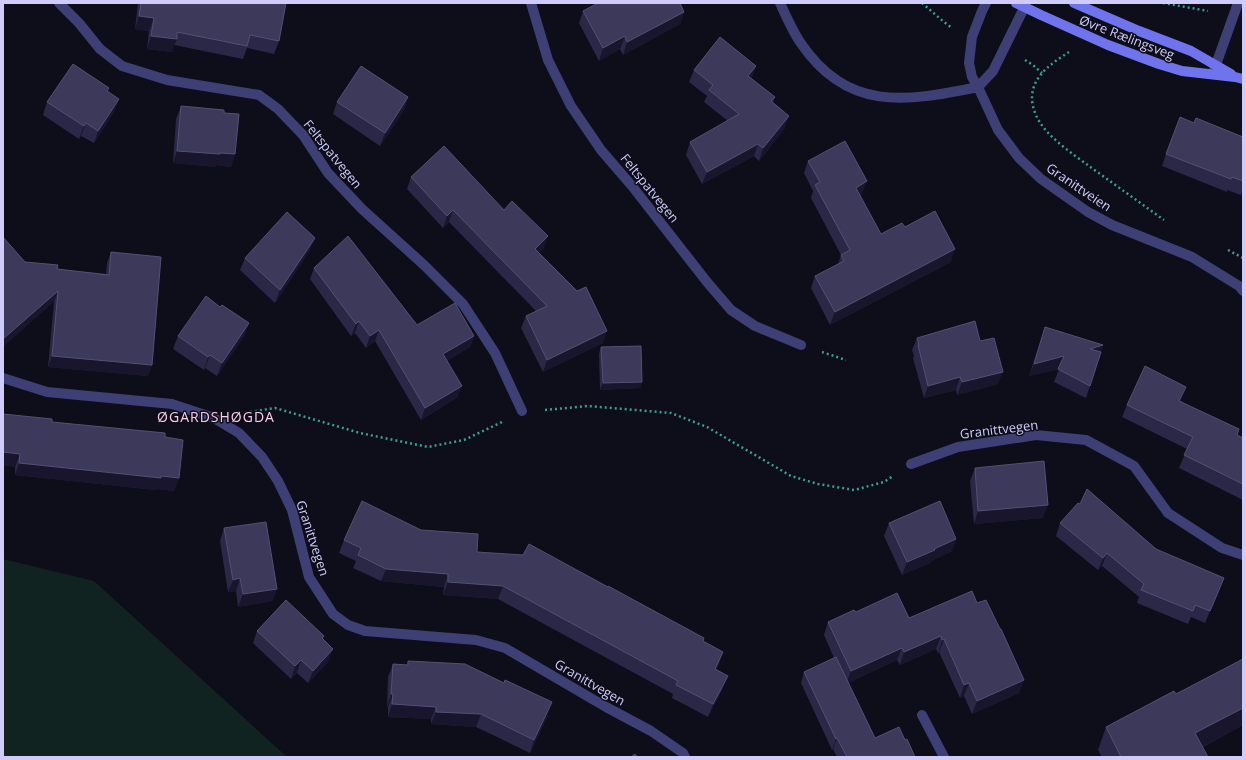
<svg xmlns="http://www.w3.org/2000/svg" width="1246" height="760" font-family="'Open Sans',sans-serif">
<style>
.green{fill:#112321}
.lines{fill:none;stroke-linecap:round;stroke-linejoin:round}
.path{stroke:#3b9e92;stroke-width:2.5;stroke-dasharray:2 3;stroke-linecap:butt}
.lane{stroke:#3e3f74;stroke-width:10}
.street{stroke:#3e3f74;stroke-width:10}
.secondary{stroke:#6f74ed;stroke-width:10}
.wall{fill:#2b2746}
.shaded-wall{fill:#18152d}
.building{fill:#3d395a;stroke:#545073}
.labels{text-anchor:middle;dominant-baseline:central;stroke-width:3;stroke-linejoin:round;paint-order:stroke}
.street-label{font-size:13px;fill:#cfccf9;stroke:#0e0d1a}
.neighbourhood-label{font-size:14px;letter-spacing:1px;fill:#f9ceec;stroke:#0e0d1a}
</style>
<rect width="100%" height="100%" fill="#0e0d1a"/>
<path class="green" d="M3 559 94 581 287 757H3Z"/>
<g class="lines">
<path class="path" d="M922 3 944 22 952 28
M1163 3 1208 11
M1069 52C1052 63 1032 76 1032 98 1032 107 1036 117 1041 124 1051 139 1074 155 1089 166 1114 184 1139 202 1164 220
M1025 60 1033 65 1042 73
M1228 250 1243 258
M822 352 846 360
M545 410 588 406 671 413 707 427 791 476 818 484 854 490 884 482 893 476
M250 412 275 408 360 433 428 447 464 440 502 422"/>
<path class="lane" d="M922 715 944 757"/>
<path class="street" d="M59 3 79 23 100 49 122 66 167 80 259 95 278 109 303 135 328 173 362 209 424 265 463 304 495 353 522 411
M531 3 548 60 571 106 601 150 632 186 707 282 731 310 755 326 801 345
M780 3C786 16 792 30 800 42 847 112 905 102 978 87
M986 3 982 11 972 37 969 63 972 77 978 87 998 130 1019 158 1041 179 1088 212 1112 225 1192 257 1239 286 1243 291
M1213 73 1238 3
M978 87 993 71 1024 8V3
M3 378 47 392 172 404 214 418 239 433 262 457 278 481 292 510 309 577 333 614 348 625 365 631 476 640 505 648 606 707 651 731 683 753 685 757
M911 464 958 447 1036 435 1086 440 1134 466 1168 513 1222 548 1243 555"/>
<path class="secondary" d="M1016 3 1041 15 1108 45 1159 64 1182 71 1235 77 1243 79
M1074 3 1139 31 1191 51 1231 74"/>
</g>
<path class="wall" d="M138 3H286L279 41 274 54 247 48 243 59 174 45 172 52 147 49 149 31 135 29Z
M583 11 684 12 680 24 623 55 620 49 599 61 579 23Z
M694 70 752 78H751L775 97 773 103 785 128 759 161 754 156 702 184 686 155 690 142 728 121 704 102 707 96 689 82Z
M107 92 114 112 94 143 81 136 79 139 43 115 47 102Z
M408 97 404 110 380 146 333 114 337 102Z
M181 106 224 113 235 154 231 167 216 165V167L173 163 176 119Z
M1194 123 1243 137V192H1242L1241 195 1227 190V192L1162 166 1166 154Z
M808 161 862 194 860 195 881 234 905 227 951 262 830 325 811 288 815 276 838 264 841 255 811 198 813 191 804 173Z
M411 177 504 210 544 248 538 253 603 343 543 372 521 328 526 316 536 311 449 222 443 228 407 189Z
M310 250 275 303 240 270 245 258Z
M111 252 152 365 148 376 48 367 54 302 25 262 57 269 106 274 107 263Z
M314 268 417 325 474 336 470 347 447 361 458 397 421 420 375 341 366 348 355 333 351 336 310 279Z
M220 307 249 323 244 336 217 376 205 368 204 370 173 349 178 336Z
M1045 327 1101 352 1086 398 1054 382 1059 369 1029 376Z
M917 338 980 341 998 384 957 395 956 390 924 398 913 358 914 356 912 350Z
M601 347 642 382 640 388 600 390 599 354Z
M1181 401 1237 435 1243 438V500L1179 468 1187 449 1122 417 1127 405Z
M3 414 52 422 165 437 179 478 174 491 157 489 156 490 15 475V467L3 465Z
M975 468 1043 518 974 524 970 481Z
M889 523 956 539 952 551 931 561 930 563 902 575 884 536Z
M1060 523 1156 549 1219 591 1205 623 1191 617 1188 624 1137 603 1139 597 1102 566 1098 570 1056 536Z
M224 528 277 589 272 601 238 607 236 591 228 592 220 541Z
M421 530 703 641 723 652 716 670 723 688 708 717 672 698 673 694 498 599 443 595 444 587 381 581 353 568 356 561 339 553 344 540Z
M977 603 1024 680 1019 693 972 714 964 696 960 698 939 652 938 653 936 649 900 665 897 660 848 683 875 738 905 740 915 757H837L833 749 832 750 801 683 804 672 834 658 824 635 828 622 856 612 909 618Z
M257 631 324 636 323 639 328 662 308 683 297 673 291 679 253 643Z
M1243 659V725L1203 747 1208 757H1102L1098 750 1106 727 1176 694Z
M408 661 548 715 530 753 476 727 431 724V719L388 717V707H387L388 677 393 664 407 665Z"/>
<path class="shaded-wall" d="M684 12 680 24 623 55 627 42Z
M139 16 154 18 149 31 135 29Z
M151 36 177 39 172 52 147 49Z
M625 36 620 49 599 61 603 48Z
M756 66 752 78 744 88 748 76Z
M408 97 404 110 380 146 385 133Z
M119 99 114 112 94 143 98 131Z
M789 116 785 128 759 161 763 148Z
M86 123 81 136 79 139 84 126Z
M758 144 754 156 702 184 707 172Z
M177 151 220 153 235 154 231 167 216 165V167L173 163Z
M867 181 862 194 851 200 856 188Z
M453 210 449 222 443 228 447 216Z
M548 236 544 248 530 262 535 249Z
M315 238 310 250 275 303 280 290Z
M955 249 951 262 830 325 835 312Z
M58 291 54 302 3 347V339Z
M359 321 355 333 351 336 356 324Z
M249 323 244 336 217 376 222 363Z
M379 330 375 341 366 348 370 336Z
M607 331 603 343 543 372 547 360Z
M474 336 470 347 439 366 443 354Z
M1103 345 1099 358 1090 349Z
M210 355 205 368 204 370 208 357Z
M52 356 152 365 148 376 48 367Z
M1064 356 1059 369 1029 376 1034 364Z
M1003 372 998 384 957 395 962 382Z
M960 377 956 390 924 398 928 386Z
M642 382 640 388 600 390 603 383Z
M462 386 458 397 421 420 425 408Z
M1186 387 1181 400 1175 413 1179 401Z
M3 452 20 454 15 467 3 465Z
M19 463 161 476 179 478 174 491 157 489 156 490 15 475Z
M1048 505 1043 518 974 524 978 511Z
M956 539 952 551 931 561 930 563 902 575 907 562 934 549Z
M1107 553 1102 566 1098 570 1103 558Z
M386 569 448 574 444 587 381 581Z
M240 578 236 591 228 592 233 580Z
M1224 578 1219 591 1205 623 1210 611Z
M448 582 503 586 498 599 443 595Z
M277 589 272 601 238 607 243 594Z
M941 636 936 649 900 665 904 652Z
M944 639 939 652 938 653 942 640Z
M902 648 897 660 846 684 851 671Z
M333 649 328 662 308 683 313 671Z
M723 652 719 665 710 682 715 669Z
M301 660 297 673 291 679 295 666Z
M728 676 723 688 708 717 713 704Z
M1024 680 1019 693 972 714 977 701Z
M969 683 964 696 960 698 964 685Z
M391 694H393L388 707H387Z
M552 702 548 715 530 753 534 740Z
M392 704 436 707 431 719 388 717Z
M1243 708V725L1187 755 1195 733Z
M436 712 481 714 476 727 431 724Z
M837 738 833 749 832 750 836 739Z"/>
<path class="building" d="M141 3H286L279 41 250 35 247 46 177 32V39L151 36 154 18 139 16Z
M598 3H680L684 12 627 42 625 36 603 48 583 11Z
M720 37 756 66 748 76 775 97 771 101 789 116 763 148 758 144 707 172 690 142 739 114 709 90 713 85 694 70Z
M73 64 109 88 107 91 119 99 98 131 86 123 84 126 47 102Z
M361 66 408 97 385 133 337 102Z
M181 106 224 110V113L239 114 235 154 220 153V154L177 151Z
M1180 117 1194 123 1196 118 1243 137V181L1232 177 1231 179 1166 154Z
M845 141 867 181 856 188 881 234 902 223 905 227 935 211 955 249 835 312 815 276 844 261 841 255 850 250 815 185 820 182 808 161Z
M444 146 504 210 512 201 548 236 535 249 577 291 586 287 607 331 547 360 526 316 547 306 453 210 447 216 411 177Z
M287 212 315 238 280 290 245 258Z
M348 236 417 325 455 303 474 336 443 354 462 386 425 408 379 330 370 336 359 321 356 324 314 268Z
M3 237 25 262 58 265 57 269 109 275 111 252 161 257 152 365 52 356 58 291 3 339Z
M206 296 220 307 222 305 249 323 222 363 210 355 208 357 178 336Z
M975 321 980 341 994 338 1003 372 962 382 960 377 928 386 918 345H919L917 338Z
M1045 327 1103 345 1090 349 1101 352 1090 386 1058 369 1064 356 1034 364Z
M641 346 642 382 603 383 601 347Z
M1145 366 1186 387 1179 401 1239 429 1237 435 1243 438V484L1184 455 1193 437 1127 405Z
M3 414 52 419V422L165 433V437L183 440 179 478 161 476V478L19 463 20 454 3 452Z
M1044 461 1048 505 978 511 975 468Z
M1087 489 1156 549 1224 578 1210 611 1195 605 1193 611 1141 590 1144 584 1107 553 1103 558 1060 523 1078 503 1080 504Z
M362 501 421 530 478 534 477 552 523 555 529 544 608 587V586L704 638 703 641 723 652 715 669 728 676 713 704 676 685 678 681 503 586 448 582V574L386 569 358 555 361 548 344 540Z
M940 501 956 539 934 549 935 550 907 562 889 523Z
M266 522 277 589 243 594 240 578 233 580 224 528Z
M972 591 977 603 986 600 1000 629H1001L1024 680 977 701 969 683 964 685 944 639 942 640 941 636 904 652 902 648 851 671 828 622 854 610 856 612 897 593 909 618Z
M286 600 324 636 322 638 333 649 313 671 301 660 295 666 257 631Z
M836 657 875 738 899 727 905 740 907 739 915 757H847L837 738 836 739 804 672Z
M1243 659V708L1195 733 1208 757H1121L1106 727 1174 691 1176 694Z
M408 661 465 664 504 683 505 680 552 702 534 740 481 714 436 712V707L392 704 393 694H391L393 664 408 665Z
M635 754 637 757H631Z"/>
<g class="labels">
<g class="street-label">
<text transform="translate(1127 37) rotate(21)">Øvre Rælingsveg</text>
<text transform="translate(333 154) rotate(51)">Feltspatvegen</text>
<text transform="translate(1079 187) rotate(34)">Granittveien</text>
<text transform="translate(650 188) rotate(51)">Feltspatvegen</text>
<text transform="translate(999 429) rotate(-7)">Granittvegen</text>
<text transform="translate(313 538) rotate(72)">Granittvegen</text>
<text transform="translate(590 682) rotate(30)">Granittvegen</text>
</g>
<g class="neighbourhood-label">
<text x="216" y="416">ØGARDSHØGDA</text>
</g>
</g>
<rect width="1246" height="760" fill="none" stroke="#cfccf9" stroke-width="8"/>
</svg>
